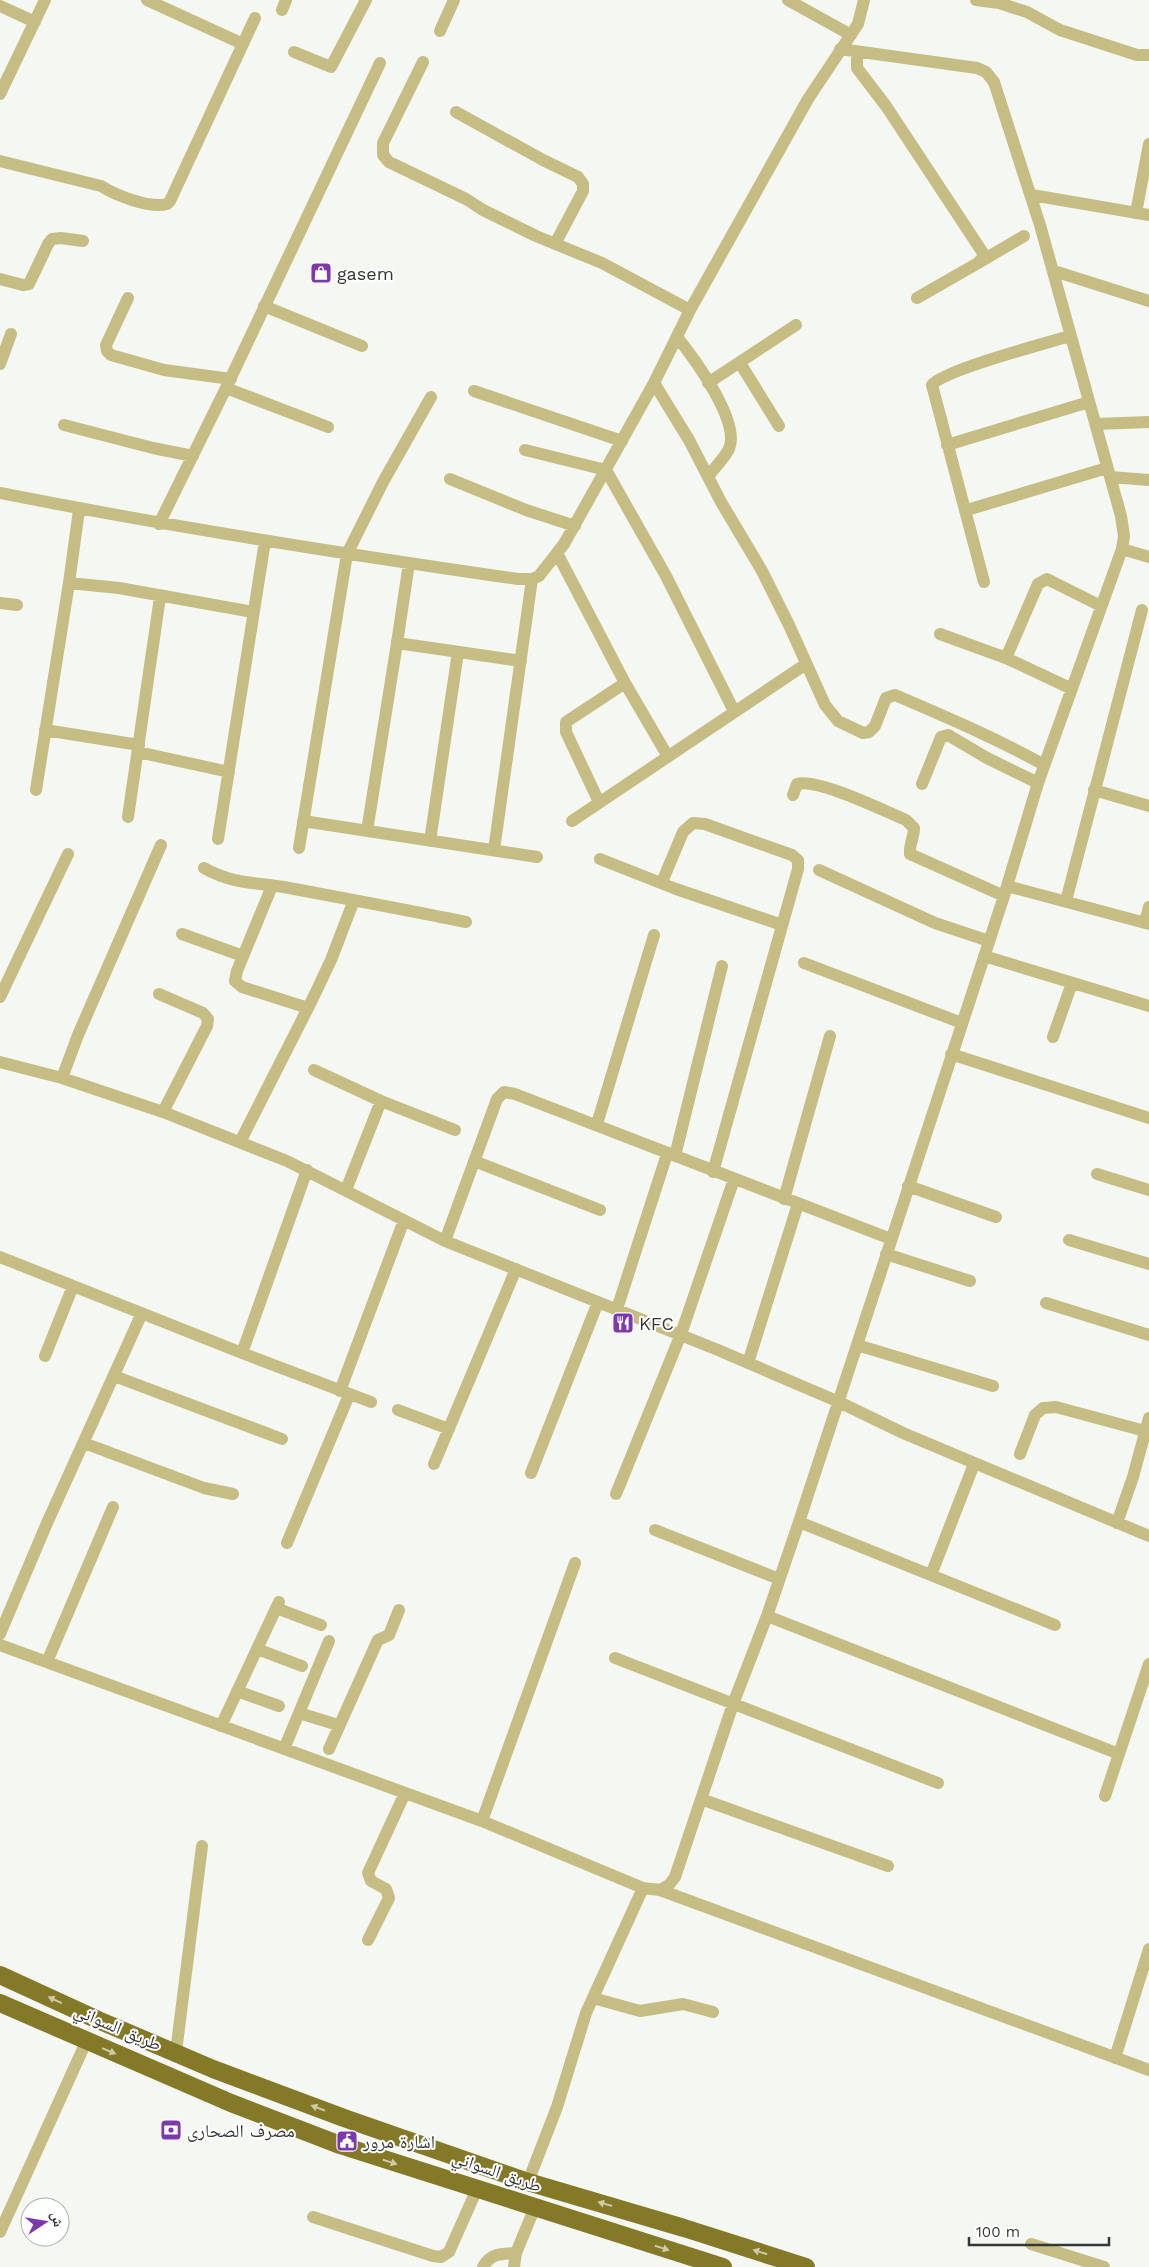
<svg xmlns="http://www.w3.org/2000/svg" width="1149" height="2267" font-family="'Work Sans','Noto Naskh Arabic',sans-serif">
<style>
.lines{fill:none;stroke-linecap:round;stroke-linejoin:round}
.minor{stroke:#c5bd83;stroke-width:12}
.highway{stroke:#847926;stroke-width:18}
.oneway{fill:#cec9a8}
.labels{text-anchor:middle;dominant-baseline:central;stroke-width:4;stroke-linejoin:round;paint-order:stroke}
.poi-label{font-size:18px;fill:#353735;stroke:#fff;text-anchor:start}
.street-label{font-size:18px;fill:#353735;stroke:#fff}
</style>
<rect width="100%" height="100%" fill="#f4f7f2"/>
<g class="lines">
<path class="minor" d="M147 0 243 44
M788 0 851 35
M976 0 999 3 1027 12 1060 30 1137 55H1149
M0 6 35 22
M282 10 286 0
M440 31 454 0
M294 52 331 67 366 0
M857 53V68L886 106 983 253V257L978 263 917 298
M423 62 383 143V155L389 162 466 199 483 210 536 236 602 263 690 310
M0 94 45 0
M456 112 543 160 578 177 583 184V191L555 244
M0 161 101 186C115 195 150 209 167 204L170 201 255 18
M1032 195 1149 215
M1136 213 1149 144
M978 263 1024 236
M1054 271 1149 301
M0 279 23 285 29 284 48 244 52 239 61 238 83 241
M128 298 106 345 107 351 111 355 164 370 231 379
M264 306 362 346
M677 337C694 358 741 422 729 449 724 459 714 468 708 477
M740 363 779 426
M0 364 11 334
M654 383 689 440 721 502 762 571 789 625 825 705 838 721 863 733 869 732 875 726 886 698 895 695C946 717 996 738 1044 765
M708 383 796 325
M226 388 328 427
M474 391 622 441
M1096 424 1149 422
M64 425 153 448 193 456
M947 445 1089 402
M525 450 606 470 666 576 734 711
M1110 477 1149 480
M450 479 526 510 575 526
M0 493C172 527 344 554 518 579H532L539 576 564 544 654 383 690 310 808 99 858 24 864 0
M967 510 1107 468
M159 524 226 388 380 63
M1122 549 1149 557
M557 553 625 683 667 755
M409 563 397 643 521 661
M984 582 932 385C943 370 1047 343 1070 336
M69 583 119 588 253 612
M0 603 17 605
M940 634 1006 658 1072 689
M1006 658 1038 584 1047 579 1101 606
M45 730 139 745
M138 752 229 772
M922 784 941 737 948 735 987 758 1038 783
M36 790 69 583 79 510
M1094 790 1149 806
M793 795 797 784C818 778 884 811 906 820L914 828C914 837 909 845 910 854L1004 896
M599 802 566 732V722L625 683
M128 817 160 597
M303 821 537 857
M572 821 806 664
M367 831 397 643
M218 839 265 541
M430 841 458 652
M299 848 347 554 383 482 431 397
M494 850 532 579
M600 859 676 889 782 925
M204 868C234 885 257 882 289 888 348 899 407 910 466 922
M819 870 935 923 989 941
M662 882 683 832 693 823 705 824 792 855 798 860V869L713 1172
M272 886 237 971 235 981 242 987 308 1008
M1007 886 1149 924
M1066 901 1142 610
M1145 923 1149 907
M182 934 243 956
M984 956 1149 1006
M804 963 962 1023
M159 994 203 1013 208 1019 207 1026 163 1112
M0 997 68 854
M1053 1037 1072 983
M951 1054 1149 1118
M0 1062 62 1078 163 1112 287 1161 445 1241 718 1350 839 1402 903 1433 1149 1536
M314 1070 381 1101 455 1130
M62 1078 78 1035 161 845
M597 1124 654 935
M240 1142 312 1000 331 960 354 900
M675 1156 722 966
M474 1161 600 1210
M1097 1174 1149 1190
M908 1186 996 1217
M346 1190 381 1101
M784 1199 830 1036
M1069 1240 1149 1264
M445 1241 497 1099 504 1092 515 1094 891 1239
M886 1254 970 1281
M0 1257 242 1353 371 1402
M1046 1303 1149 1335
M617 1309 667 1154
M857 1345 993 1386
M242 1353 307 1170
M45 1356 73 1286
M748 1363 798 1204
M114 1376 282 1439
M340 1391 404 1220
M398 1410 449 1429
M84 1443 204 1488 233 1494
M1020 1454 1035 1415 1043 1408 1056 1407 1145 1431
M434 1464 516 1269
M531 1473 598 1302
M616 1494 681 1334 734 1179
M799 1522 1055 1625
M1117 1523 1133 1477 1149 1418
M655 1530 779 1579
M287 1543 349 1395
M931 1575 974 1464
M276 1608 321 1625
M767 1616 1119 1754
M0 1634 47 1523 142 1313
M0 1645 482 1821 643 1888 660 1890 1149 2070
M257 1649 302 1666
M615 1658 938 1783
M47 1662 113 1507
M237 1691 279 1706
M299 1713 338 1725
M221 1726 279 1602
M284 1749 329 1641
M329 1749 376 1644 378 1640 389 1635 399 1610
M1105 1796 1149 1664
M701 1799 888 1866
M482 1821 575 1563
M660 1890 669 1885 675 1877 733 1704 767 1616 799 1522 1004 896 1038 783 1122 549 1124 536 1121 516 1040 225 994 82 986 72 977 68 840 49
M368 1940 389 1898 386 1889 371 1881 368 1873 405 1793
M593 1998 640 2011 683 2004 713 2012
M176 2052 202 1846
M1115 2058 1149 1949
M528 2182 557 2107 586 2013 643 1888
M313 2217 433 2256 441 2257 449 2252 477 2189
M0 2232 86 2042
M1031 2244 1104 2267
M483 2267C490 2253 502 2254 516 2253
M514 2267 516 2253 535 2207"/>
<path class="highway" d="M0 1975 98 2020 213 2069 344 2118 528 2182 684 2228 806 2267
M0 2003 231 2103 340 2145 723 2267"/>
</g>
<defs><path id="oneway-solid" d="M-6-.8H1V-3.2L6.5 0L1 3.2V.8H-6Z" transform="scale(1.25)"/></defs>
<g class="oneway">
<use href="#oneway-solid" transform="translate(55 2000) rotate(-155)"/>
<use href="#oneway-solid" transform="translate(109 2051) rotate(23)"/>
<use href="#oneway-solid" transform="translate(318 2108) rotate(-159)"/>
<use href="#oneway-solid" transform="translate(390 2162) rotate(17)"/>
<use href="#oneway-solid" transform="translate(605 2204) rotate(-164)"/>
<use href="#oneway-solid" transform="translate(662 2248) rotate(18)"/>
<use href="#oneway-solid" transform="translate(760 2252) rotate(-162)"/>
</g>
<defs>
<g id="shop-square" transform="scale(1.125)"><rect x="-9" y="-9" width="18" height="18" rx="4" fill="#7d38ab" stroke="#fff"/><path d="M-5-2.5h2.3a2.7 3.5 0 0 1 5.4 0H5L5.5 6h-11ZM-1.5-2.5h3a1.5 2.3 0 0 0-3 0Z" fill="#fff"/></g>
<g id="restaurant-square" transform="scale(1.125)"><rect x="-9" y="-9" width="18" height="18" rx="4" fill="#7d38ab" stroke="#fff"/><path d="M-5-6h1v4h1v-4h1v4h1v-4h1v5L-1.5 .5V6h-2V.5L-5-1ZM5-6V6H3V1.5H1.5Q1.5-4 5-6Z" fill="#fff"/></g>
<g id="bank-square" transform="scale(1.125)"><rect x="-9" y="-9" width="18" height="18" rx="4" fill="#7d38ab" stroke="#fff"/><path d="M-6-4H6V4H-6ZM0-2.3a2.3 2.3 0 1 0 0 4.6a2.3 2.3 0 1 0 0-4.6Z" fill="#fff"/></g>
<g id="civic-square" transform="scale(1.125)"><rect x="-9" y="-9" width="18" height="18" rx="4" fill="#7d38ab" stroke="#fff"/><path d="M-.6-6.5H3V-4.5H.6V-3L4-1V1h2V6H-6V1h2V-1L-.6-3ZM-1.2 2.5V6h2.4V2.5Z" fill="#fff"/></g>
</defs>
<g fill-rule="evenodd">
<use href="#shop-square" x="321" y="273"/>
<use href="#restaurant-square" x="623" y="1323"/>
<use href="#bank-square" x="171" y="2130"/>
<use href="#civic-square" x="347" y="2141"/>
</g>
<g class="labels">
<g class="poi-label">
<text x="337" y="273">gasem</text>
<text x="639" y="1323">KFC</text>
<text x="187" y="2130">مصرف الصحارى</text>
<text x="363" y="2141">اشارة مرور</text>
</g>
<g class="street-label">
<text transform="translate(118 2027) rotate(23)">طريق السواني</text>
<text transform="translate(497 2171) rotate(19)">طريق السواني</text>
</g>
</g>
<g transform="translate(45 2222) rotate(78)"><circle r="24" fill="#ffffff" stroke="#aeafae"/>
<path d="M0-4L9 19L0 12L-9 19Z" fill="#7d38ab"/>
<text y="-8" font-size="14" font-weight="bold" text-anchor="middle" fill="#353735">ش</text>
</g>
<path d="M969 2237v8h140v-8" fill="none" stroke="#353735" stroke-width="2.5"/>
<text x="976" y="2237" font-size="15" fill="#353735" stroke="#ffffff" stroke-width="4" paint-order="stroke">100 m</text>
</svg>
